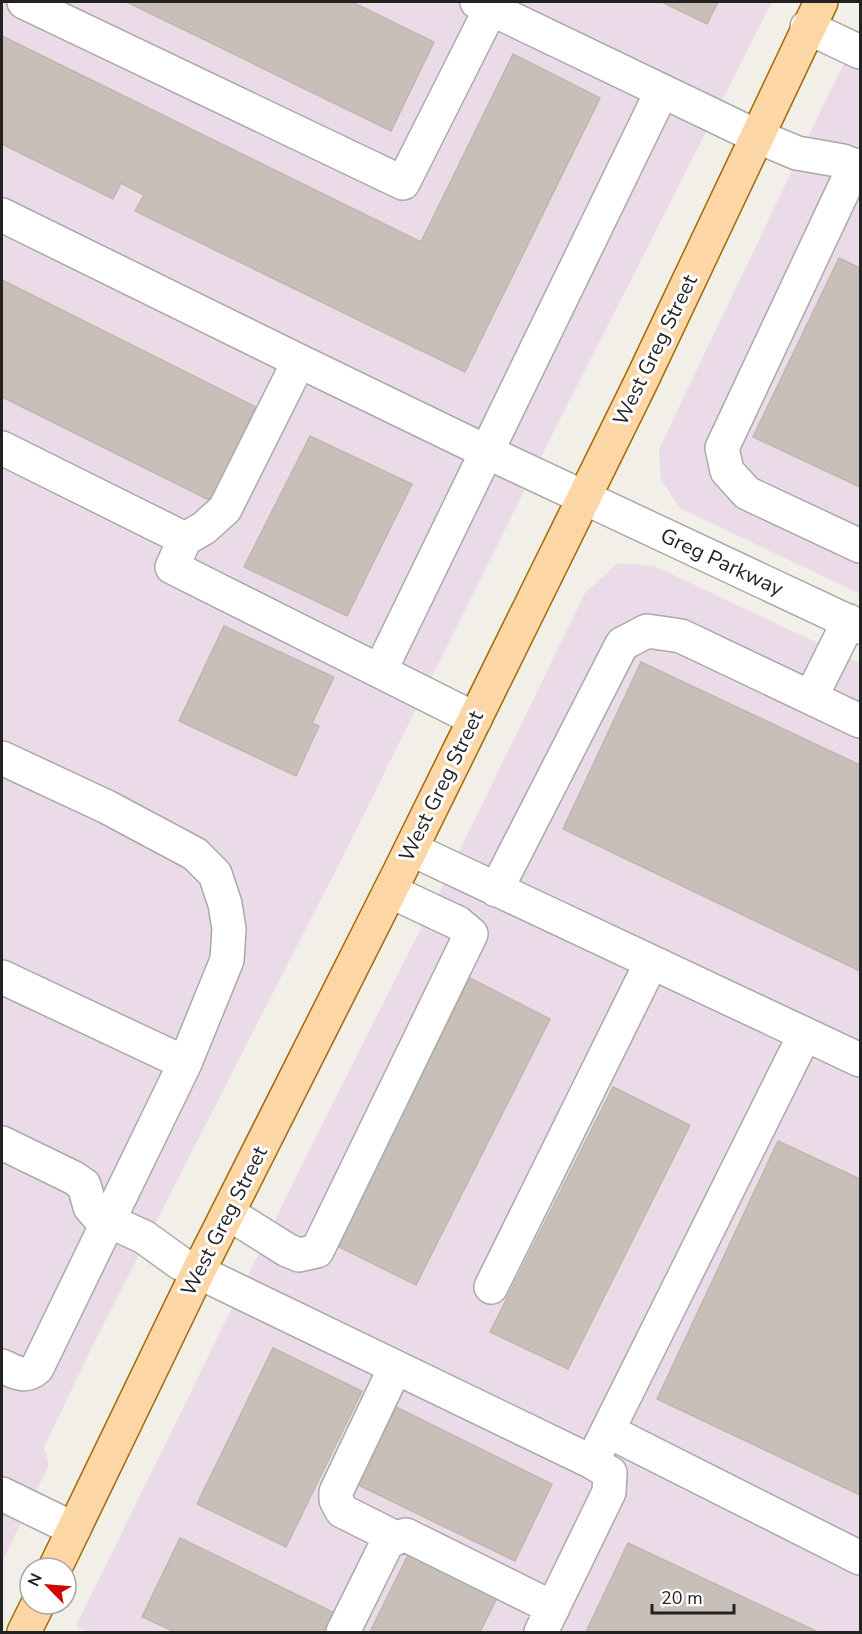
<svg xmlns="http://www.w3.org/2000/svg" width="862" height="1634" font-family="'Nunito Sans',sans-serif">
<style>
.industrial{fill:#ebdbe8}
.building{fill:#c7bfb8;stroke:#c4b6ab;stroke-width:1.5}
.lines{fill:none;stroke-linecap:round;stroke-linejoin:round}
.minor-casing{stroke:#a9a9a9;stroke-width:36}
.major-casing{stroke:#a06b00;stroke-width:36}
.minor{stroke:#fff;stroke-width:33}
.major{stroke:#fcd6a4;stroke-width:33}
.labels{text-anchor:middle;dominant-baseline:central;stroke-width:6;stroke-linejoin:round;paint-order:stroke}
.street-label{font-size:21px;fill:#222;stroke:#fff}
</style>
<rect width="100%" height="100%" fill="#f2efe9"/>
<path class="industrial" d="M2 2H772L549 441 344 854 94 1343 44 1447 49 1465 2 1562Z
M860 32V594L680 508 661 480 659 449 819 114Z
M618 563 654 566 860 663V1632H88L76 1626 308 1153 442 887 585 593Z"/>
<path class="building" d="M127 2H352L434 42 391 131Z
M662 2H718L707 24Z
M2 36 421 242 513 54 600 98 465 372 135 211 144 195 121 183 113 199 2 144Z
M839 258 860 268V487L753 437Z
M2 280 256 407 211 501 2 397Z
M310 436 412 484 347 616 244 567Z
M224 626 334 677 312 723 319 726 296 776 179 721Z
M641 662 860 765V971L563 829Z
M470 978 550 1019 416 1285 335 1245Z
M613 1087 690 1125 568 1369 490 1332Z
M778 1141 860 1179V1495L657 1399Z
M273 1348 362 1391 286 1547 197 1504Z
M396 1407 552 1484 515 1561 358 1485Z
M180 1538 337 1614 328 1632H175L142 1617Z
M628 1543 818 1632H586Z
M409 1553 498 1596 480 1632H370Z"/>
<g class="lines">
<g class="minor-casing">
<path id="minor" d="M24 2 403 183 491 8
M477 2 756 136 797 153 843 161 860 168
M807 27 860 52
M855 165 722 448 727 471 747 493 860 546
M2 215 299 361
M2 448 185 539 172 567 475 719
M185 539 204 528 225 509 299 361 487 452 860 627
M380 671 662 91
M811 697 849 621
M2 758 107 807 195 854 215 874 225 904 229 929 227 960 185 1063 37 1368C25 1379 15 1372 2 1366
M411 849 860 1060
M496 890 622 644 647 631 681 636 860 721
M2 977 185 1063
M2 1143 74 1178 84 1185 90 1207 98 1216 144 1237 180 1263 592 1462 610 1473 609 1492 541 1632
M228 1213 287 1250 299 1255 317 1251 471 934 458 923 390 891
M491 1287 651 963
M395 1368 336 1492V1500L342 1511 396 1538
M608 1431 860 1558
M592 1462 805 1034
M2 1494 74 1529
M343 1632 387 1543 396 1538 406 1535 553 1608"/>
</g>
<g class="major-casing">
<path id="major" d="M55 1568 198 1272 400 871 640 384 821 2
M24 1632 38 1604"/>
</g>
<use href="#minor" class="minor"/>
<use href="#major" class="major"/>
</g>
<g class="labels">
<g class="street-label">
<text transform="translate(655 350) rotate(-64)">West Greg Street</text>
<text transform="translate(722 562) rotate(25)">Greg Parkway</text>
<text transform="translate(441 786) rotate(-64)">West Greg Street</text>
<text transform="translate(224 1221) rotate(-63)">West Greg Street</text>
</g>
</g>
<rect width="862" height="1634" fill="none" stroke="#222222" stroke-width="6"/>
<g transform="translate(48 1586) rotate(295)"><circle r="28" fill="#ffffff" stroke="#a7a7a7" stroke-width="1.5"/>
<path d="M0-4.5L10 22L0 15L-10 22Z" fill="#d40000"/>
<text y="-9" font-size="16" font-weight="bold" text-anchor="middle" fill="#222222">N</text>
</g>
<path d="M652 1604v9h82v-9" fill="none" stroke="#222222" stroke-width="3"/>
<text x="661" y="1604" font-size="18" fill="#222222" stroke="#ffffff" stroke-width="4.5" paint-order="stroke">20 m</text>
</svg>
